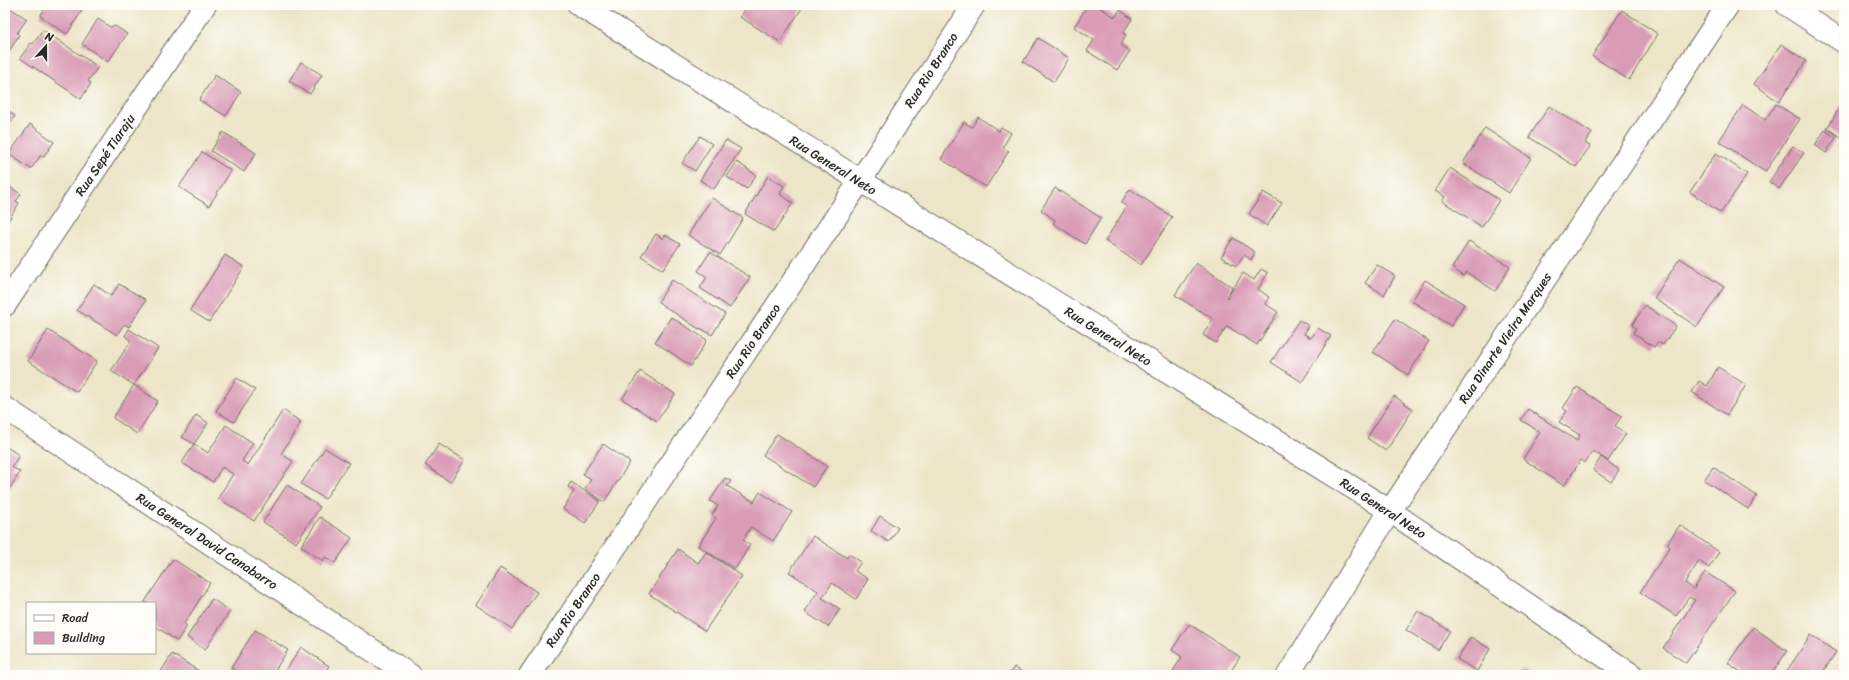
<svg xmlns="http://www.w3.org/2000/svg" width="1849" height="680" font-family="Sriracha,sans-serif">
<style>
.building{fill:#d99bb6}
.lines{fill:none;stroke-linecap:round;stroke-linejoin:round}
.street-casing{stroke:#6f6c62;stroke-width:24}
.street{stroke:#fff;stroke-width:22}
.labels{text-anchor:middle;dominant-baseline:central;stroke-width:3.5;stroke-linejoin:round;paint-order:stroke}
.street-label{font-size:13px;fill:#2b2b2b;stroke:#fdfcf7}
</style>
<rect width="100%" height="100%" fill="#fdfcf7"/>
<filter id="ink" filterUnits="userSpaceOnUse"><feTurbulence type="fractalNoise" baseFrequency=".025" numOctaves="2"/><feDisplacementMap in="SourceGraphic" scale="8" xChannelSelector="R" yChannelSelector="G"/><feConvolveMatrix kernelMatrix="1 2 1 2 8 2 1 2 1" color-interpolation-filters="sRGB"/></filter>
<filter id="wash" filterUnits="userSpaceOnUse"><feTurbulence type="fractalNoise" baseFrequency=".012" numOctaves="4" result="noise"/><feDisplacementMap in="SourceGraphic" scale="16" xChannelSelector="R" yChannelSelector="G"/><feGaussianBlur stdDeviation="0.9" result="paint"/><feColorMatrix in="noise" values="0 0 0 0 0 0 0 0 0 0 0 0 0 0 0 0 0 1.4 0 .05"/><feComposite in="paint" operator="in"/></filter>
<g filter="url(#wash)">
<rect width="100%" height="100%" fill="#ede5c7"/>
<g id="blocks">
<path class="building" d="M5 5 27 19 17 33 19 35 10 50 5 47Z
M47 5H84L85 6 67 34 40 16Z
M748 5H804L780 42 740 17Z
M1088 5H1096L1115 17 1120 10 1132 19 1123 33 1126 35 1121 45 1130 51 1117 70 1087 51 1094 40 1074 27Z
M1622 10 1658 34 1629 80 1592 56Z
M98 19 110 27 115 26 127 34 108 62 82 44Z
M43 30 98 67 88 81 91 83 81 99 20 58 31 43 33 44Z
M1038 38 1069 58 1054 82 1023 62Z
M1781 44 1806 61 1779 102 1754 84Z
M301 62 322 75 310 94 289 81Z
M215 75 241 92 226 116 199 100Z
M1844 101V140L1827 128Z
M1776 104 1800 119 1765 172 1719 141 1743 105 1765 120Z
M1549 106 1592 133 1585 143 1590 146 1576 167 1529 137Z
M5 108 15 116 5 130Z
M978 117 999 131 1001 127 1011 133 1003 147 1009 151 986 187 941 159 964 122 972 127Z
M30 124 54 142 43 157 41 155 31 169 9 154Z
M1485 128 1531 158 1509 193 1463 163Z
M1825 130 1836 138 1826 153 1815 145Z
M223 132 256 153 244 172 211 151Z
M700 136 712 144 695 171 682 163Z
M726 140 741 149 714 189 700 180Z
M1793 146 1804 153 1779 189 1769 182Z
M202 152 231 171 209 206 179 187Z
M1716 153 1747 174 1721 213 1690 192Z
M737 162 756 175 747 189 727 177Z
M1450 168 1499 200 1482 227 1442 201 1445 197 1435 191Z
M768 176 784 186 780 194 793 203 774 232 745 214Z
M5 184 21 194 16 201 19 203 8 221 5 219Z
M1055 188 1101 218 1085 244 1053 223 1055 220 1041 210Z
M1130 189 1172 217 1141 265 1105 241 1127 206 1121 203Z
M1263 192 1282 203 1267 226 1249 214Z
M712 198 743 218 720 255 688 235Z
M656 234 663 239 665 235 680 244 663 270 641 256Z
M1233 238 1255 252 1251 260 1244 255 1236 266 1221 257Z
M1469 241 1510 267 1495 291 1466 272 1464 276 1452 268Z
M710 252 750 277 730 308 700 288 707 277 698 271Z
M225 255 244 267 209 322 190 310Z
M1680 258 1724 287 1697 327 1654 298Z
M1196 263 1232 287 1227 298 1243 273 1254 280 1261 269 1268 273 1258 289 1269 297 1265 304 1278 312 1257 345 1227 326 1216 343 1203 335 1213 319 1175 295Z
M1377 265 1395 276 1384 295 1365 283Z
M672 280 725 314 712 335 700 328 699 329 658 302Z
M1425 280 1464 304 1451 326 1412 301Z
M94 284 111 296 119 284 146 300 129 327 124 324 117 335 77 310Z
M1645 305 1676 326 1663 345 1658 342 1654 347 1633 333 1636 328 1632 325Z
M671 317 707 340 691 366 655 342Z
M1395 319 1429 341 1408 375 1373 352Z
M1299 320 1309 326 1304 334 1311 338 1318 328 1331 336 1302 382 1271 362Z
M129 329 158 348 134 385 111 371 131 341 125 336Z
M48 330 97 361 77 392 28 361Z
M1718 367 1746 385 1727 415 1692 392 1699 381 1707 386Z
M640 371 675 394 657 421 622 399Z
M237 378 255 390 234 422 216 411Z
M134 385 158 401 137 434 113 418Z
M1577 387 1622 416 1615 426 1626 434 1608 461 1593 451 1585 463 1581 460 1564 486 1523 459 1540 432 1521 420 1528 409 1577 441 1580 435 1559 422 1567 411 1563 408Z
M1394 396 1413 409 1386 451 1367 438Z
M283 410 301 422 281 454 293 461 254 521 218 498 233 474 222 467 213 482 182 463 194 444 208 453 226 425 253 443 242 461 248 465Z
M196 415 208 423 194 444 182 437Z
M777 434 827 466 813 487 763 455Z
M439 444 465 460 450 482 425 465Z
M603 444 630 462 604 502 585 489 591 479 583 474Z
M5 446 19 455 12 467 20 472 10 488 5 484Z
M325 448 349 463 325 499 301 484Z
M1601 457 1619 470 1611 482 1593 470Z
M1713 467 1757 496 1748 509 1704 480Z
M725 478 731 481 727 486 754 502 760 492 792 512 773 541 751 527 743 540 750 545 735 569 698 546 716 518 712 515 718 506 710 501Z
M571 482 600 501 585 523 563 509 574 491 568 487Z
M287 485 320 507 296 543 263 522Z
M880 516 898 528 889 542 871 531Z
M320 517 352 538 335 563 325 557 323 561 301 546Z
M1680 525 1719 552 1709 568 1699 561 1685 583 1694 589 1705 572 1735 591 1686 663 1663 648 1695 600 1689 597 1676 616 1640 592 1670 547 1667 544Z
M813 536 847 558 849 554 861 562 855 571 868 579 856 599 832 583 822 598 840 609 828 627 805 612 818 591 789 572Z
M678 549 698 563 706 552 742 576 705 631 649 594Z
M173 559 210 583 184 624 187 626 177 641 155 626V603H144Z
M500 568 537 592 512 629 476 605Z
M212 599 230 611 205 650 187 637Z
M1418 611 1450 631 1438 650 1406 630Z
M1189 624 1240 657 1228 675H1178L1173 671 1182 657 1172 650Z
M1753 627 1787 651 1771 675H1745L1728 663Z
M255 630 288 650 272 675H241L231 668Z
M1811 635 1836 652 1821 675H1784Z
M1471 637 1490 649 1477 671 1457 659Z
M301 647 329 666 323 675H283Z
M172 654 205 675H159Z
M1014 667 1027 675H1009Z
M1522 669 1532 675H1518Z"/>
</g>
</g>
<g filter="url(#ink)">
<use href="#blocks" fill-opacity="0" stroke="#6f6c62" stroke-width="1"/>
<g class="lines">
<g class="street-casing">
<path id="street" d="M579 5 1390 511 1632 675
M1787 5 1844 42
M5 305 205 5
M5 408 410 675
M530 675 860 181 974 5
M1288 675 1390 511 1728 5"/>
</g>
<use href="#street" class="street"/>
</g>
</g>
<g class="labels">
<g class="street-label">
<text transform="translate(931 70) rotate(-57)">Rua Rio Branco</text>
<text transform="translate(105 155) rotate(-56)">Rua Sepé Tiaraju</text>
<text transform="translate(833 165) rotate(32)">Rua General Neto</text>
<text transform="translate(1108 336) rotate(32)">Rua General Neto</text>
<text transform="translate(1505 338) rotate(-56)">Rua Dinarte Vieira Marques</text>
<text transform="translate(753 341) rotate(-56)">Rua Rio Branco</text>
<text transform="translate(1383 508) rotate(33)">Rua General Neto</text>
<text transform="translate(207 541) rotate(33)">Rua General David Canabarro</text>
<text transform="translate(573 610) rotate(-56)">Rua Rio Branco</text>
</g>
</g>
<rect width="1849" height="680" fill="none" stroke="#fdfcf7" stroke-width="20"/>
<rect x="26" y="602" width="130" height="52" fill="#fdfcf7" stroke="#a9a8a5"/>
<rect x="34" y="615" width="20" height="6" fill="#ffffff" stroke="#a9a8a5"/>
<text x="62" y="622" font-size="12" fill="#2b2b2b">Road</text>
<rect x="34" y="632" width="20" height="12" fill="#d99bb6" stroke="#a9a8a5"/>
<text x="62" y="642" font-size="12" fill="#2b2b2b">Building</text>
<g transform="translate(46 46) rotate(21)" stroke="#fdfcf7" stroke-width="3" paint-order="stroke">
<path d="M0-3L7 15L0 10L-7 15Z" fill="#2b2b2b"/>
<text y="-6" font-size="11" font-weight="bold" text-anchor="middle" fill="#2b2b2b">N</text>
</g>
</svg>
